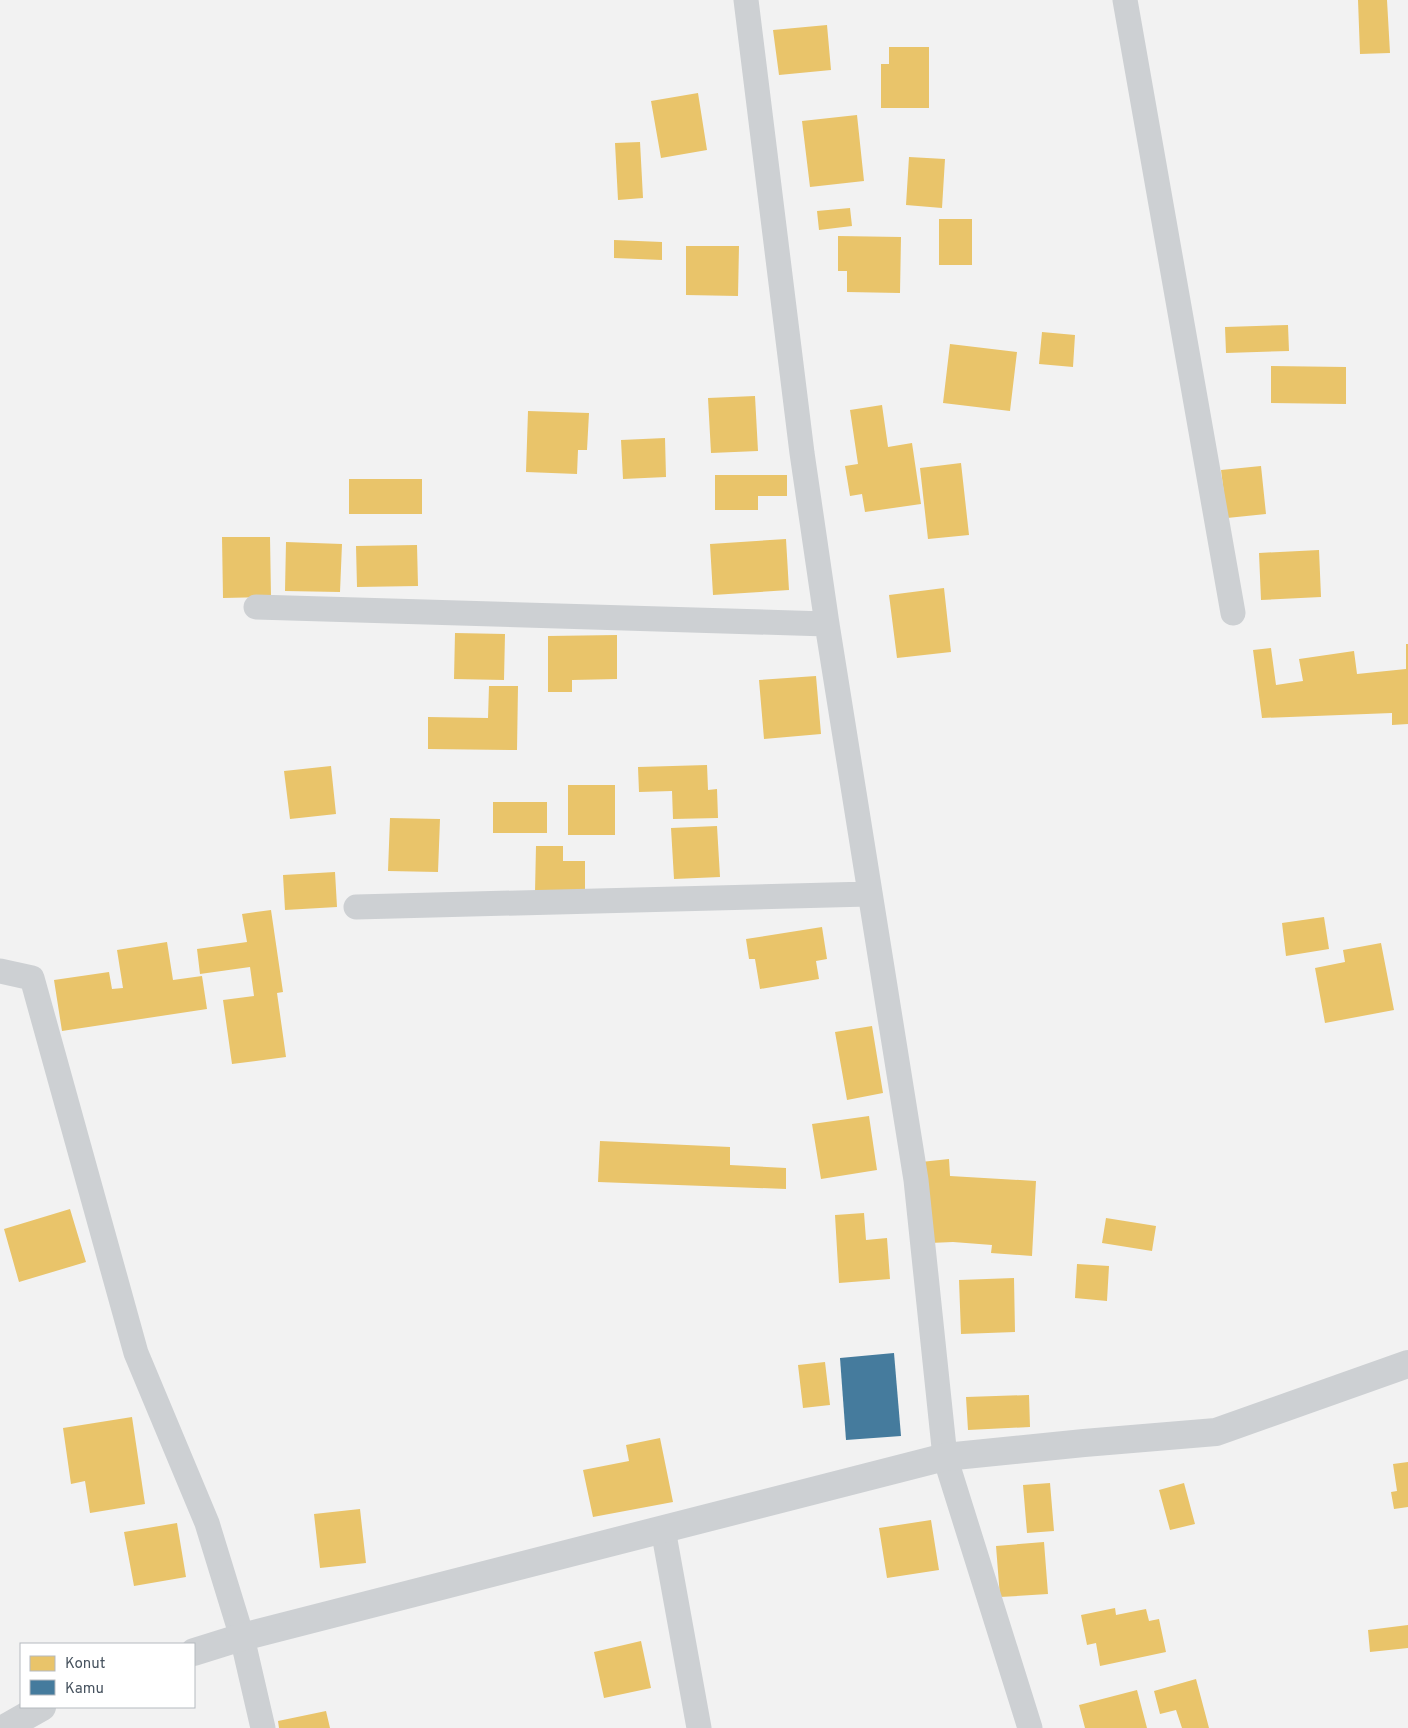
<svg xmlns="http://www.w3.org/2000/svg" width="1408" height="1728" font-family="Overpass,sans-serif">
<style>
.homes{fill:#e9c46a}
.public{fill:#457b9d}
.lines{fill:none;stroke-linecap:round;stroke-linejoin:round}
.minor{stroke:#cdd0d3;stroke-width:25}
.tertiary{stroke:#cdd0d3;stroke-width:28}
</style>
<rect width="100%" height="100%" fill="#f2f2f2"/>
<path class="homes" d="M1358 0H1387L1390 53 1360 54Z
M827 25 831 70 779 75 773 30Z
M889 47H929V108H881V64H889Z
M698 93 707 150 661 158 651 101Z
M857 115 864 181 810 187 802 121Z
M640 142 643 198 618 200 615 143Z
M909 157 945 159 942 208 906 205Z
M850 208 852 226 819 230 817 211Z
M939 219H972V265H939Z
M838 236 901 237 900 293 847 292V271H838Z
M614 240 662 242V260L614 258Z
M686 246H739L738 296 686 295Z
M1288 325 1289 351 1226 353 1225 327Z
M1042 332 1075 335 1073 367 1039 364Z
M950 344 1017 352 1010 411 943 403Z
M1271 366 1346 367V404L1271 403Z
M755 396 758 451 711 453 708 398Z
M882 405 888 447 912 443 921 504 865 512 862 494 850 496 845 466 858 464 850 410Z
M528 411 589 413 587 450H578L577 474 526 472Z
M665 438 666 477 623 479 621 440Z
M961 463 969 535 928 539 920 468Z
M1261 466 1266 514 1227 518 1221 470Z
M715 475H787V496H758V510H715Z
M349 479H422V514H349Z
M222 537H270L271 597 223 598Z
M786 539 789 590 713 595 710 544Z
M286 542 342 544 340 592 285 591Z
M417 545 418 586 357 587 356 546Z
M1319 550 1321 597 1261 600 1259 553Z
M944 588 951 652 897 658 889 595Z
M455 633 505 634 504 680 454 679Z
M617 635V679L572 680V692H548V636Z
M1406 644H1408V724L1392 725V713L1262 718 1253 650 1271 648 1276 685 1303 681 1299 659 1354 651 1357 674 1406 669Z
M816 676 821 734 764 739 759 680Z
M489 686H518L517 750 428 749V717L488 718Z
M707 765 708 790 717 789 718 818 673 819 672 791 639 792 638 767Z
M331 766 336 814 290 819 284 771Z
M568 785H615V835H568Z
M493 802H547V833H493Z
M390 818 440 819 438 872 388 871Z
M717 826 720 877 674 879 671 828Z
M536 846H563V861H585V893L535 892Z
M335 872 337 907 285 910 283 875Z
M271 910 283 992 277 993 286 1057 232 1064 223 1000 254 996 250 967 200 974 197 949 247 942 242 914Z
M1324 917 1329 949 1286 956 1282 923Z
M822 927 827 959 816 961 819 979 760 989 755 959H749L746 939Z
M167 942 173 980 202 976 207 1009 62 1031 54 980 109 972 112 989 123 988 117 950Z
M1381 943 1394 1010 1325 1023 1315 968 1345 962 1343 950Z
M872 1026 883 1093 847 1100 835 1032Z
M869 1116 877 1170 821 1179 812 1124Z
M600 1141 730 1147V1165L786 1168V1189L598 1182Z
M949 1159 950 1176 1036 1181 1032 1256 991 1253 992 1245 953 1242 930 1243 921 1162Z
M70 1209 86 1262 19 1282 4 1229Z
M864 1213 866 1240 887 1238 890 1279 839 1283 835 1215Z
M1106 1218 1156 1226 1152 1251 1102 1243Z
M1077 1264 1109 1266 1107 1301 1075 1298Z
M1014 1278 1015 1332 961 1334 959 1280Z
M825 1362 830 1405 803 1408 798 1365Z
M1029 1395 1030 1427 968 1430 966 1397Z
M132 1417 145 1504 90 1513 85 1481 71 1484 63 1428Z
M660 1438 673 1502 593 1517 583 1470 629 1461 626 1445Z
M1408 1462V1507L1394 1509 1391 1492 1397 1491 1393 1464Z
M1050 1483 1054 1531 1027 1533 1023 1485Z
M1184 1483 1195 1524 1170 1530 1159 1490Z
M360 1509 366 1563 320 1568 314 1514Z
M931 1520 939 1570 887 1578 879 1528Z
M177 1523 186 1577 134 1586 124 1532Z
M1044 1542 1048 1594 1000 1597 996 1546Z
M1115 1608 1116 1615 1146 1609 1149 1621 1159 1619 1166 1652 1100 1666 1096 1643 1087 1645 1081 1615Z
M1408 1625V1648L1370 1652 1368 1630Z
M641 1641 651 1688 604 1698 594 1652Z
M1196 1679 1209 1728H1182L1176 1710 1160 1714 1154 1691Z
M1137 1690 1147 1728H1085L1079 1705Z
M326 1711 330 1728H279L278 1721Z"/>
<path class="public" d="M894 1353 901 1436 846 1440 840 1358Z"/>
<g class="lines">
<path class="minor" d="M746 0 802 453 827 624 916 1180 945 1457 1030 1728
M1125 0 1233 613
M256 607 827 624
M356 907 869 894
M0 971 32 978 136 1353 207 1523 242 1637 263 1728
M663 1529 699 1728"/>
<path class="tertiary" d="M194 1652 242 1637 945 1457 1084 1443 1216 1432 1408 1364
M5 1728 42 1707"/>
</g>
<rect x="20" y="1643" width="175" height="65" fill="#ffffff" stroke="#b5babf"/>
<rect x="30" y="1656" width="25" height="15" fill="#e9c46a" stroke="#b5babf"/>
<text x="65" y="1668" font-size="15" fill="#47535f">Konut</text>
<rect x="30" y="1680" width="25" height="15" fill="#457b9d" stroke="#b5babf"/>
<text x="65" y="1693" font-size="15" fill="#47535f">Kamu</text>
</svg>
